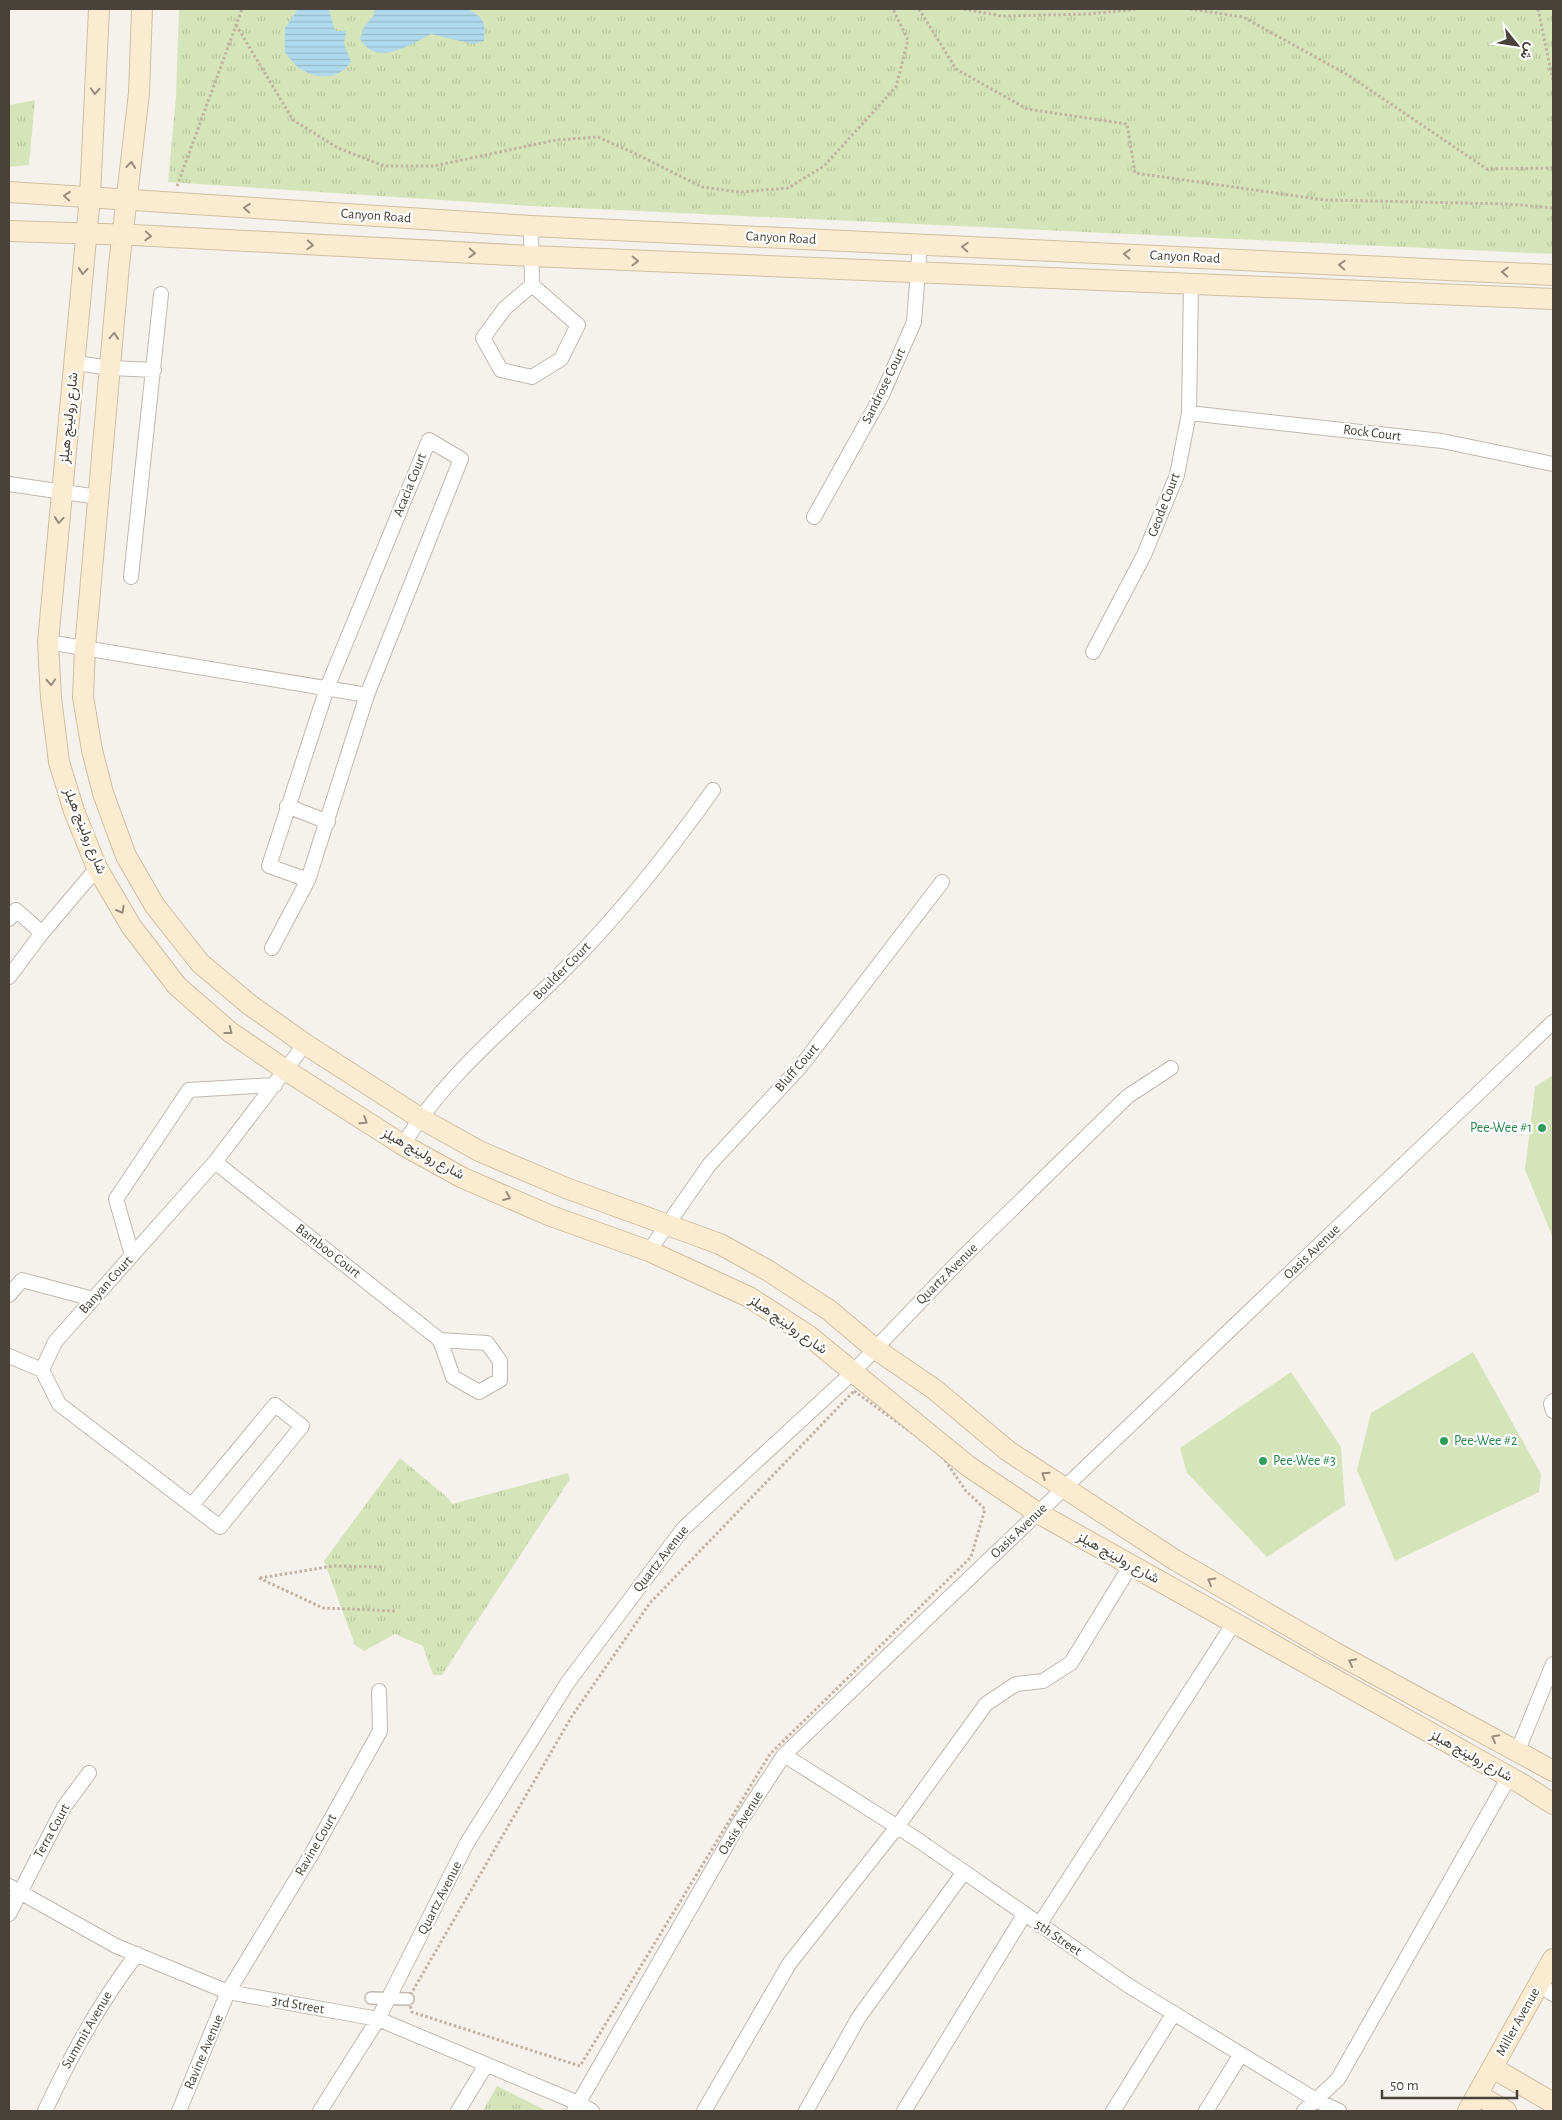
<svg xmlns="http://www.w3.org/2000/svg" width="1562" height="2120" font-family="'Alegreya Sans',Vazirmatn,sans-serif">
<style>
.grass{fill:url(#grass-tufts)}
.pitch{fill:#d6e5b9}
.water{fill:url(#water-rules)}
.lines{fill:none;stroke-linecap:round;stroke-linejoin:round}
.pedestrian-casing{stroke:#c0b8b0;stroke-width:14}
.minor-casing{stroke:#c0b8b0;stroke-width:16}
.secondary-casing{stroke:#d0bfa0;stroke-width:22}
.path{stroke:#c1b2a2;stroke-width:3;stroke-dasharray:2.5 2.5;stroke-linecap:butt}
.pedestrian{stroke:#fff;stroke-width:11}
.minor{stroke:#fff;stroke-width:14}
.secondary{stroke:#fbecd1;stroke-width:20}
.oneway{stroke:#998e7e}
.leisure-dot{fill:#2e9e5b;stroke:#fff;stroke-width:2}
.labels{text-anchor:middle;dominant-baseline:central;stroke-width:4.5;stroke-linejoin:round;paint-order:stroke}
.street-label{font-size:14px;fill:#49423a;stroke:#fff}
.leisure-label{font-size:14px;fill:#27864d;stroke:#fff;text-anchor:start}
</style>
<defs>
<pattern id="grass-tufts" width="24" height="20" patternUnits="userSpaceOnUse" patternTransform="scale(1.25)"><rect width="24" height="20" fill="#d6e5b9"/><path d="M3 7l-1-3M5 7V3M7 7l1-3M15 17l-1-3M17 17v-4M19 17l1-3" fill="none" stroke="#b9c6a0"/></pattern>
<pattern id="water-rules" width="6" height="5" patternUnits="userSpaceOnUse" patternTransform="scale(1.25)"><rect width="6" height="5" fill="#afd9ec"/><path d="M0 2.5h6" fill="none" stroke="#98bbcb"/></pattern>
</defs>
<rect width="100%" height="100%" fill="#f5f2ed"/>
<path class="grass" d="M179 9H1553V254L532 206 168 182 176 96Z
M35 100 29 165 9 167V105Z
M400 1458 448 1498 452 1504 568 1473 570 1479 442 1675H433L423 1646 395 1634 364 1651 355 1645 324 1561Z
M497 2086 547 2111H483Z"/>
<path class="pitch" d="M1553 1075V1238L1525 1170 1535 1087Z
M1473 1352 1541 1474 1539 1492 1395 1561 1357 1470 1371 1413Z
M1291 1372 1341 1447 1345 1505 1267 1557 1187 1473 1180 1448Z"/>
<path class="water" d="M298 9H335L329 10 335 31H346L344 44 351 61C341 79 320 80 302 70 296 67 290 58 285 53V28Z
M374 9H468C484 18 486 22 484 41L473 44 431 34C416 42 384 62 368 48 365 46 362 42 360 39L364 27 374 15Z"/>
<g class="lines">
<g class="pedestrian-casing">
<path id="pedestrian" d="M371 1998 408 1999"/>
</g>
<g class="minor-casing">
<path id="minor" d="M531 226 532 285 505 308 483 338 501 370 532 377 561 359 578 325 532 285
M76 363 111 368 154 370
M1189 413 1442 441 1553 464
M9 484 98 497
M814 517 882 395 914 322 920 245
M131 577 161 294
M48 642 367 695
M1093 652 1144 555 1177 475 1189 413 1191 284
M287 806 328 822
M9 919 16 910 42 933 9 977
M42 933 97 868
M272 948 308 880 367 695 461 459 429 440 327 688 269 866 308 880
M403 1145C443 1078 506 1028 561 973 618 917 667 855 713 790
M215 1162 440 1340 453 1377 479 1392 500 1380V1361L487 1343 440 1340
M649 1251 709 1165 801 1066 942 882
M132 1255 116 1199 189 1090 275 1085
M9 1295 22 1280 93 1299
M9 1356 42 1370
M1553 1401 1551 1404 1553 1411
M192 1505 275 1405 302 1426 220 1527 59 1404 42 1370 55 1342 215 1162 305 1044
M1518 1750 1553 1664
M784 1755 918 1840 1129 1986 1316 2100 1339 2111
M9 1886 116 1946 228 1992 378 2019 578 2103 592 2111
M9 1914 64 1807 89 1773
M1039 1925 1234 1623
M1539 1985 1553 1994
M45 2111C71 2055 99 2003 137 1954
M179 2111 228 1992 311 1855 380 1731 379 1691
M320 2111 378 2019 467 1843 568 1682 683 1529 852 1373 962 1258 1128 1096 1171 1068
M458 2111 486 2065
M574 2111 738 1825 784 1755 1553 1022
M704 2111 789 1964 897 1827 986 1704 1016 1684 1043 1681 1071 1663 1131 1565
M806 2111 859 2017 964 1872
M904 2111 1024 1915
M1113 2111 1174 2013
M1206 2111 1241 2054
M1304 2111 1338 2079 1509 1777"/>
</g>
<g class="secondary-casing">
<path id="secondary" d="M99 9 90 197 48 642 51 698 59 762 74 811 97 868 131 926 177 986 230 1032 287 1071 403 1145 463 1178 551 1216 649 1251 749 1297 809 1336 968 1466 1038 1513 1522 1784 1553 1804
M142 9 139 93 119 265 85 648 83 697 92 750 103 793 126 856 155 906 200 963 250 1005 305 1044 420 1118 479 1151 566 1188 720 1244 767 1270 829 1310 874 1348 934 1389 1008 1451 1175 1560 1334 1652 1553 1771
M9 192 531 226 1553 275
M9 231 134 235 531 256 1553 299
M1493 2068 1553 2103
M1478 2095 1506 2111
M1468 2111 1553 1959"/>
</g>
<path class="path" d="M919 9 956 69 1027 109 1127 124 1135 173 1325 200 1508 204 1553 208
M964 9 1001 16 1089 14 1138 9
M1190 9 1243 17 1348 75 1487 169 1553 168
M1538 9 1553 81
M236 25 293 120 338 148 384 166H434L556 140 598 137 632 152 702 187 740 192 788 188 824 166 896 87 908 40 893 9
M177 186 242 9
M854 1391 940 1453 966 1491 985 1509 971 1557 770 1754 580 2066 412 2012 408 1999 572 1716 650 1603Z
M259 1578 323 1608 397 1611
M260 1578 333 1566 384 1567"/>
<use href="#pedestrian" class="pedestrian"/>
<use href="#minor" class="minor"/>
<use href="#secondary" class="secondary"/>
</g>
<defs><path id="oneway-chevron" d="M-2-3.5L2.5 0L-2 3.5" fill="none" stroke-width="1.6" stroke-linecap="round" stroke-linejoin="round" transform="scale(1.25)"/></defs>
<g class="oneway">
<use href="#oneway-chevron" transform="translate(95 91) rotate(93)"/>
<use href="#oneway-chevron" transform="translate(131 165) rotate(-84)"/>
<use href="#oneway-chevron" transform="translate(67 196) rotate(-176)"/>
<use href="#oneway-chevron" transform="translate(247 208) rotate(-176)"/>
<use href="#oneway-chevron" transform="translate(148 236) rotate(3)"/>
<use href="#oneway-chevron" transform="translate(310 245) rotate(3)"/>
<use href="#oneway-chevron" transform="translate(965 247) rotate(-177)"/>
<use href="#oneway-chevron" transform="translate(472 253) rotate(3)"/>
<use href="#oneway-chevron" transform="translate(1127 254) rotate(-177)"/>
<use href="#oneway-chevron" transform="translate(635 261) rotate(2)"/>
<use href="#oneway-chevron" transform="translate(1342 265) rotate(-177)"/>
<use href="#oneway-chevron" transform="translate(83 271) rotate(95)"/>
<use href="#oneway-chevron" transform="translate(1505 272) rotate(-177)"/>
<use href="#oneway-chevron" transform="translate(114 336) rotate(-85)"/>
<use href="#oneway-chevron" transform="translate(59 520) rotate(95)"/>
<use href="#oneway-chevron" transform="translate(51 682) rotate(87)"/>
<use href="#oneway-chevron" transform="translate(121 910) rotate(60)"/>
<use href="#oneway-chevron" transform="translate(229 1031) rotate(38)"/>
<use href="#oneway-chevron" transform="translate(364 1121) rotate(33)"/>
<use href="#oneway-chevron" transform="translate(507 1197) rotate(23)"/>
<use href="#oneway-chevron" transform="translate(1045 1475) rotate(-146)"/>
<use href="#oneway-chevron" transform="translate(1211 1581) rotate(-150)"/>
<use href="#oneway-chevron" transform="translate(1352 1662) rotate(-152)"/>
<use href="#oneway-chevron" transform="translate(1495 1738) rotate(-152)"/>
</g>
<g class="leisure-dot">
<circle cx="1542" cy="1128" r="5"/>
<circle cx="1444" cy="1441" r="5"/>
<circle cx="1263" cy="1461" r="5"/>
</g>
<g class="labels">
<g class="street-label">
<text transform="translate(376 216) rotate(4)">Canyon Road</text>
<text transform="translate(781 238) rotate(3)">Canyon Road</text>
<text transform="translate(1185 257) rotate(3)">Canyon Road</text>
<text transform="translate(884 386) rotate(-64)">Sandrose Court</text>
<text transform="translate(69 418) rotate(-84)">شارع رولينج هيلز</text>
<text transform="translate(1372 433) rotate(7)">Rock Court</text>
<text transform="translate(410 485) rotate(-68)">Acacia Court</text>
<text transform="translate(1164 505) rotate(-69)">Geode Court</text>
<text transform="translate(85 831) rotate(68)">شارع رولينج هيلز</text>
<text transform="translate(562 971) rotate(-45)">Boulder Court</text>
<text transform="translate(797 1068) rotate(-49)">Bluff Court</text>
<text transform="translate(423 1154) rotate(29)">شارع رولينج هيلز</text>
<text transform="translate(328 1251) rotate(38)">Bamboo Court</text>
<text transform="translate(1312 1252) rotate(-44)">Oasis Avenue</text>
<text transform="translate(947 1274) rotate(-45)">Quartz Avenue</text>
<text transform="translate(106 1285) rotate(-48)">Banyan Court</text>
<text transform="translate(788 1325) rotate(35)">شارع رولينج هيلز</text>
<text transform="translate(1019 1531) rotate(-44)">Oasis Avenue</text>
<text transform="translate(1118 1558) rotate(29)">شارع رولينج هيلز</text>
<text transform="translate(661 1559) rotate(-52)">Quartz Avenue</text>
<text transform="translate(1471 1756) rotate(29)">شارع رولينج هيلز</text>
<text transform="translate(741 1823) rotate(-58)">Oasis Avenue</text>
<text transform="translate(52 1831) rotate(-61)">Terra Court</text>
<text transform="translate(316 1845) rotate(-60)">Ravine Court</text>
<text transform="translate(440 1898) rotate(-63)">Quartz Avenue</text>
<text transform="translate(1058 1938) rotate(34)">5th Street</text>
<text transform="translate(298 2005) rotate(10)">3rd Street</text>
<text transform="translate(1518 2022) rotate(-61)">Miller Avenue</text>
<text transform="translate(87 2030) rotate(-60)">Summit Avenue</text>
<text transform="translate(204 2052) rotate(-67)">Ravine Avenue</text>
</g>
<g class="leisure-label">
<text x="1532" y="1128" text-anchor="end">Pee-Wee #1</text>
<text x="1454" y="1441">Pee-Wee #2</text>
<text x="1273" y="1461">Pee-Wee #3</text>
</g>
</g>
<rect width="1562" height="2120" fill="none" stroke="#49423a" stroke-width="20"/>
<g transform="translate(1517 45) rotate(120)" stroke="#ffffff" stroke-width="4" paint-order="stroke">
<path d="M0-4L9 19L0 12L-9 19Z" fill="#49423a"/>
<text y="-8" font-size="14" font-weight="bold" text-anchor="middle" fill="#49423a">ش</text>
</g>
<path d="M1382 2090v8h135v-8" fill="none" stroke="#49423a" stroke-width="2.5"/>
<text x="1390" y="2090" font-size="15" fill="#49423a" stroke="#ffffff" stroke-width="4" paint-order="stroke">50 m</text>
</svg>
